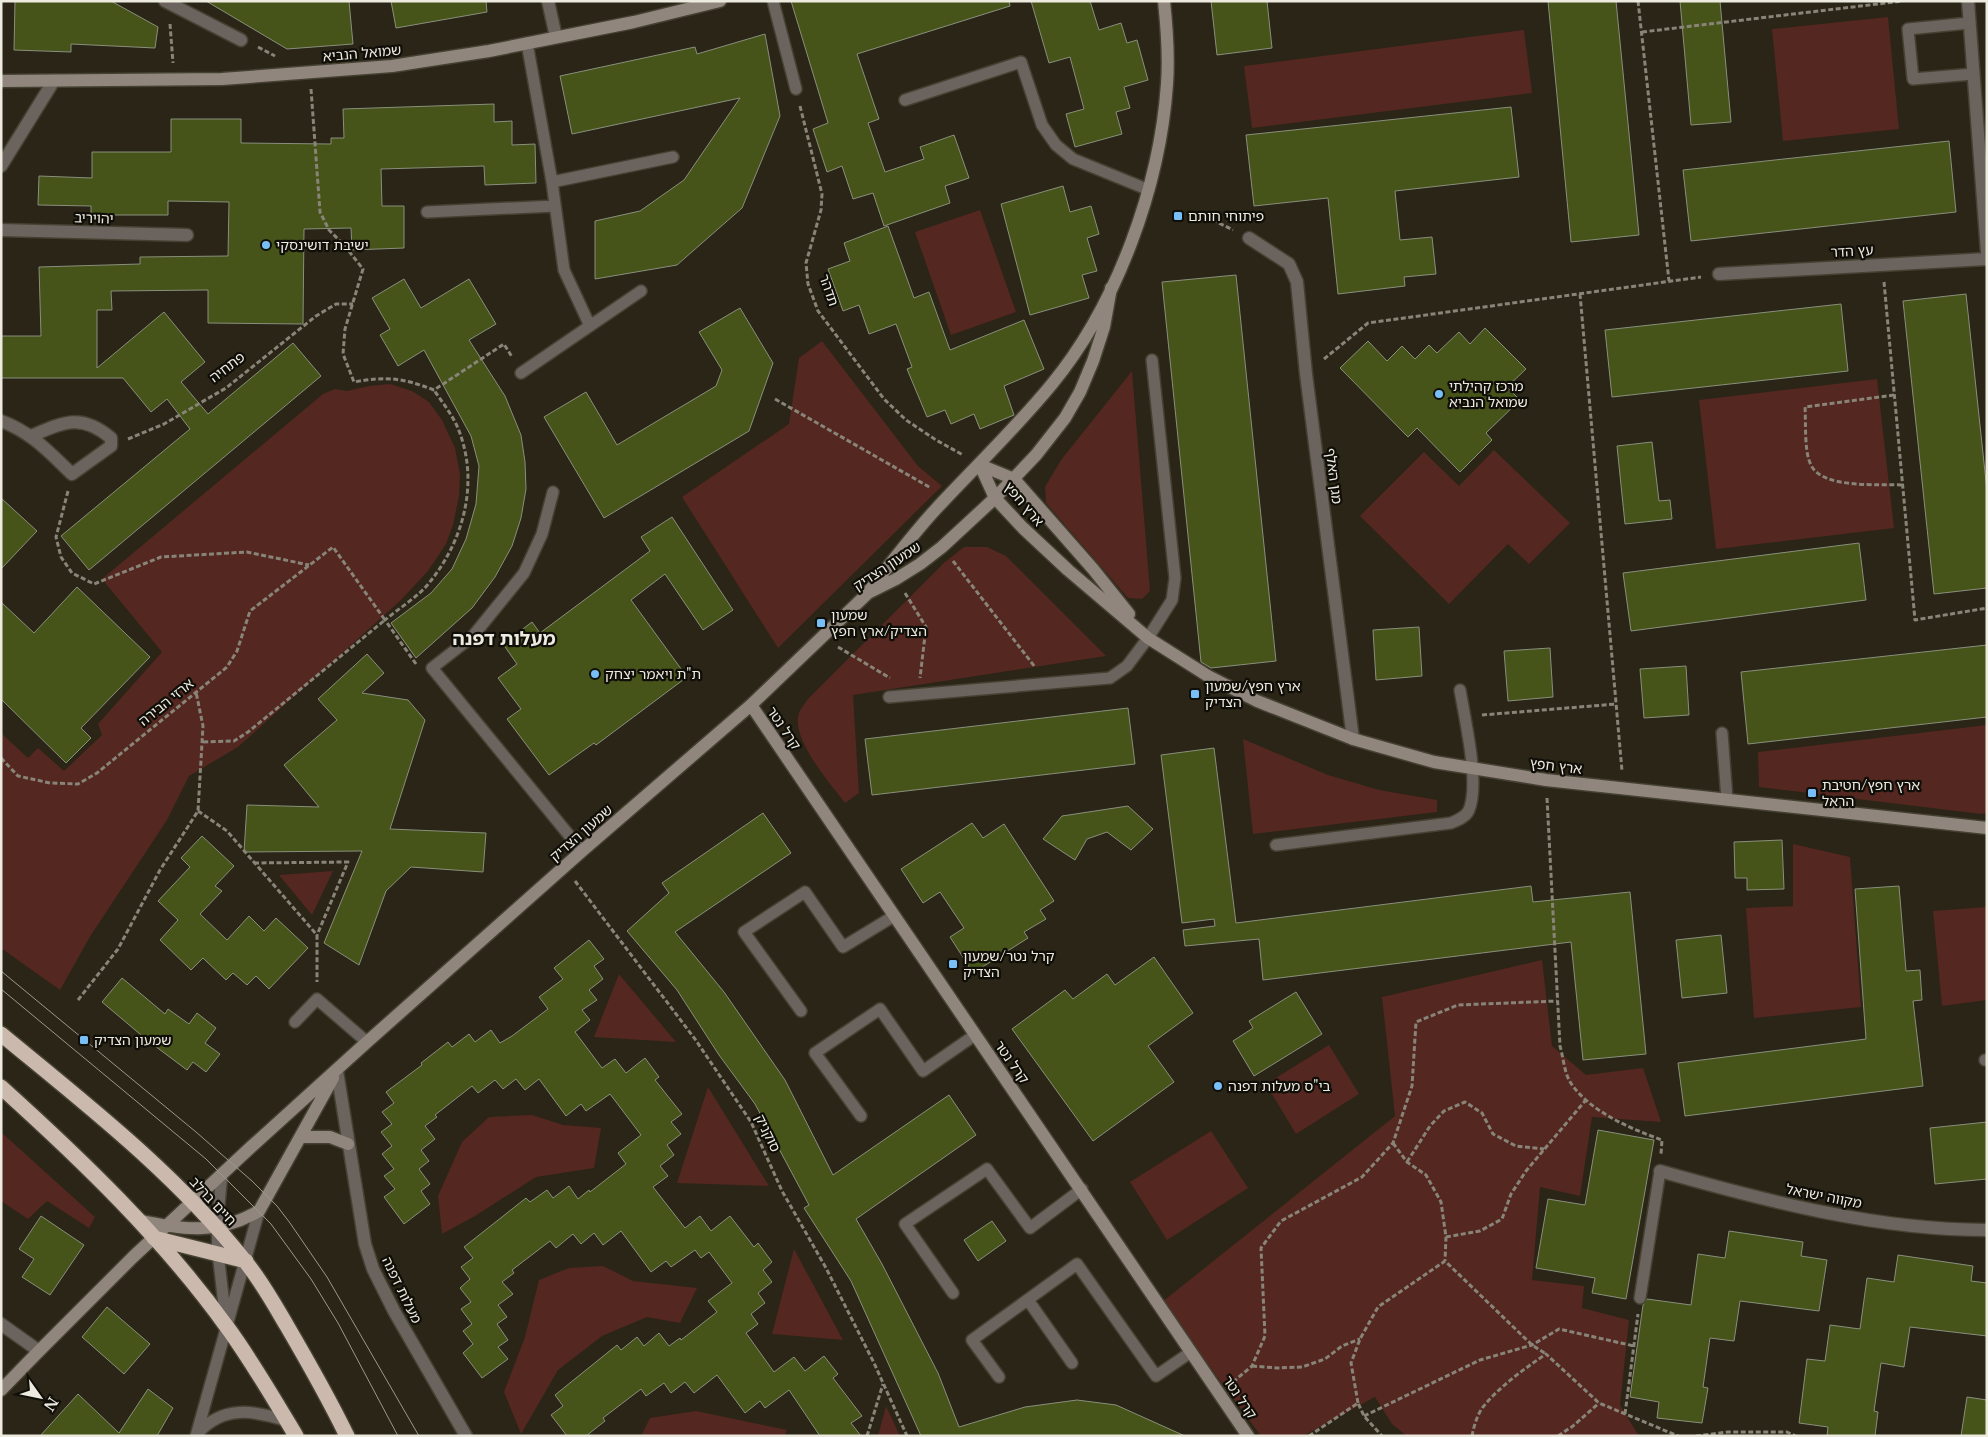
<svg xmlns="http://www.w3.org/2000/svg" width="1988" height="1437" font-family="'Libre Baskerville','Noto Sans Hebrew',serif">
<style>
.green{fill:#542720}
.building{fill:#465419;stroke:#898f7d}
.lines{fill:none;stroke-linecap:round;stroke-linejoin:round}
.lane-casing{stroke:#454132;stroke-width:14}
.street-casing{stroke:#454132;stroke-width:15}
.secondary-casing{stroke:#454132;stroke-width:15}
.highway-casing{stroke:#454132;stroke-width:18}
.path{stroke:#888478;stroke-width:3;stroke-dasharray:5 2.5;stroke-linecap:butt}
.lane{stroke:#6a635e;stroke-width:11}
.street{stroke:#6a635e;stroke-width:12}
.secondary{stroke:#91867d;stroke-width:12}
.highway{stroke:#cab9ac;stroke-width:15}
.tram{stroke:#9b988b;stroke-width:1}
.poi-dot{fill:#78bff7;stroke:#100e08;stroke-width:2}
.labels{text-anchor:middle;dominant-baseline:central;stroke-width:4.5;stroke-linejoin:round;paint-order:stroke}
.street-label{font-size:14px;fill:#edeae0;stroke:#100e08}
.poi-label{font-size:14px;fill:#edeae0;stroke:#100e08;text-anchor:start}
.district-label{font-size:19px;font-weight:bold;fill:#edeae0;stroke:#100e08}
</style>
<rect width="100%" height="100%" fill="#2a2516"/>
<path class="green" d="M1888 17 1899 129 1783 141 1772 29Z
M1524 30 1532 93 1252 128 1244 66Z
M980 210 1016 312 951 335 915 232Z
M822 341 918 466 942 486 778 648 682 497 789 424 799 358Z
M1132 371 1150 591 1142 599 1128 598 1046 503 1045 487 1061 460Z
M1877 379 1894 528 1716 549 1699 400Z
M390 384 412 391 429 402 442 420 455 448 460 474 459 496 453 525 446 544 428 571 400 601 238 747 189 776 167 820 91 935 60 990 1 948V733L28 758 38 748 64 771 102 735 98 724 162 652 102 579 323 394 335 389 347 391 369 386Z
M1494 450 1570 523 1529 564 1508 544 1449 604 1360 516 1424 452 1459 486Z
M964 547H987L1006 556 1106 656 853 695 859 793 845 803C831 784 790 739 799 713 800 709 805 704 807 700L945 562Z
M1987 725V813L1981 814 1759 787 1758 752Z
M1243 739 1328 775 1379 790 1437 800V812L1253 834Z
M1793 844 1850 857 1861 1007 1754 1018 1746 908 1793 906Z
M333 871 312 915 279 875Z
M1987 907V1000L1942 1006 1933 911Z
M1542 960 1552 1046 1586 1075 1643 1068 1661 1122 1592 1117 1580 1196 1540 1187 1532 1280 1584 1286 1582 1308 1629 1320 1620 1405 1639 1436H1407L1392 1424 1375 1397 1303 1436H1261L1162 1302 1395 1116 1382 997Z
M619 974 676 1042 594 1037Z
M1329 1045 1359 1094 1296 1134 1266 1084Z
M708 1087 769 1186 677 1183Z
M532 1115 563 1125 601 1128 594 1168 536 1177 475 1216 442 1234 438 1196 462 1142 489 1117Z
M1211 1131 1248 1188 1167 1240 1130 1182Z
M1 1132 95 1217 89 1228 47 1201 28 1219 1 1201Z
M794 1249 843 1340 772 1334Z
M603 1266 633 1281 697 1288 680 1323 647 1317 602 1336 558 1370 521 1434 504 1392 525 1337 539 1280 569 1268Z
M886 1406 900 1436H878Z
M696 1411 787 1430 784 1436H641L650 1418Z"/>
<path class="building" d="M15 1H111L158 27 155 48 71 44V52L14 50Z
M206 1H349L353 44 287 49Z
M391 1H486L487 12 396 28Z
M791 1H1009L1010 6 857 54 879 119 868 123 885 172 924 159 920 147 954 135 969 178 945 186 950 203 884 226 873 193 853 199 842 166 827 172 813 129 828 123Z
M1031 1H1090L1099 30 1121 23 1127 43 1137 40 1148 80 1124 87 1130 108 1116 112 1122 134 1075 147 1066 114 1084 109 1070 57 1049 63Z
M1211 1H1267L1272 48 1217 55Z
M1548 1H1616L1639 235 1571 242Z
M1680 1H1720L1731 122 1691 125Z
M765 34 780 116 742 208 677 265 595 279V221L640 211 684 180 740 98 572 134 560 76 695 47 697 54Z
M494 104V122L512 121V145L535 144 536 183 485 185 484 166 381 169 382 206H404V248L352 250 351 228 304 229 303 324 208 323V290L111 291 112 310H97V368L164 312 205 362 181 382 208 414 293 343 321 376 89 570 61 536 190 429 167 399 151 412 123 378H1V336H41L39 267 140 264V257L228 256 229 202 168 201V215H91V206L38 205 39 176 92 178V152H171V119H241V143L331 144V138H344L343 109Z
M1511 107 1519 177 1395 191 1400 240 1432 237 1436 274 1404 277 1405 286 1338 294 1328 198 1254 206 1246 135Z
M1949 141 1956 212 1691 241 1683 170Z
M1063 186 1070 212 1091 206 1099 234 1087 238 1097 271 1082 275 1089 298 1030 315 1001 204Z
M888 226 914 298 929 292 950 350 1024 320 1044 369 1004 386 1014 415 980 429 974 414 951 424 945 410 927 417 907 369 912 367 896 324 869 334 859 305 843 311 828 269 850 261 844 243Z
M1236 275 1276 661 1211 668 1201 662 1162 282Z
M404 279 421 308 469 279 496 324 469 340 505 396 521 435 525 462 526 489 521 518 512 546 495 577 472 608 416 658 391 623 431 593 452 569 466 539 476 504 479 466 471 436 424 350 398 366 380 335 390 329 372 298Z
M1966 294 1987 491V588L1934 594 1903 301Z
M1841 304 1848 371 1612 397 1605 330Z
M740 308 773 363 749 431 604 518 544 417 586 392 617 445 716 386 722 370 699 332Z
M1485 328 1526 369 1507 387 1520 400 1486 433 1492 440 1460 472 1417 428 1408 437 1340 368 1368 341 1387 361 1402 346 1415 359 1429 345 1437 353 1459 332 1470 344Z
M1652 442 1659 501 1670 500 1672 519 1625 524 1617 446Z
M1 498 37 531 1 569Z
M672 517 733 610 703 630 665 574 631 600 687 677 596 745 594 743 549 775 507 719 521 709 498 678 517 664 503 644 532 622 540 633 650 551 641 537Z
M1859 543 1866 600 1631 631 1623 573Z
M77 587 150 657 81 728 91 738 66 763 1 699V602L34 633Z
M1419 627 1422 676 1376 680 1373 630Z
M1987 645V717L1748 744 1741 672Z
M1550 648 1553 697 1508 701 1504 651Z
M367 654 384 673 362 693 408 700 425 720 390 829 486 833 483 872 411 867 386 891 359 965 324 943 362 851 244 852 247 805 319 807 284 765 337 720 318 699Z
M1686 666 1689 715 1644 718 1640 669Z
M1128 708 1135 764 872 795 865 739Z
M1214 748 1236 923 1531 886 1533 902 1630 892 1646 1054 1583 1060 1571 942 1263 980 1259 939 1185 946 1183 930 1215 926 1214 919 1182 923 1161 755Z
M1128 806 1153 829 1131 850 1107 832 1087 839 1075 860 1043 839 1062 816Z
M763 813 791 853 675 932 724 992 785 1080 833 1175 949 1095 976 1135 856 1219 882 1264 938 1373 959 1427 1025 1407 1077 1400 1116 1405 1185 1436H921L851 1281 804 1208 809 1205 755 1104 719 1055 677 990 627 931 669 893 662 883Z
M972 823 983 838 1004 824 1054 901 1040 910 1046 919 1024 932 1028 938 973 973 950 937 964 928 940 892 923 903 901 869Z
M202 836 234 866 215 886 222 891 200 914 227 940 249 916 264 931 276 918 308 948 269 989 256 976 247 985 233 973 226 980 203 958 191 970 160 940 178 920 158 901 190 867 181 858Z
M1782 840 1784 889 1747 890V878H1735L1734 842Z
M1899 886 1906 971 1920 970 1922 1000 1913 1001 1923 1086 1685 1116 1678 1063 1866 1039 1855 889Z
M1721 935 1727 993 1682 998 1676 940Z
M589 940 604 959 594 966 603 979 589 990 597 1000 582 1010 590 1020 575 1032 602 1068 615 1059 626 1073 645 1058 659 1077 655 1080 682 1114 671 1122 681 1134 667 1145 674 1155 660 1166 668 1176 653 1187 685 1228 700 1216 711 1231 730 1216 754 1247 758 1243 772 1262 763 1270 772 1282 758 1293 765 1303 751 1314 758 1324 746 1333 774 1372 794 1357 805 1371 824 1356 838 1374 833 1378 862 1416 851 1423 861 1436H820L789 1390 765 1408 760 1401 745 1413 717 1375 694 1393 685 1382 671 1393 664 1383 646 1396 641 1389 603 1418 605 1421 586 1436H567L551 1415 563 1406 555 1395 617 1345 621 1350 637 1337 644 1346 659 1333 669 1346 680 1338 681 1340 717 1312 708 1301 732 1283 709 1252 701 1258 695 1250 671 1267 666 1261 651 1272 621 1231 603 1245 594 1233 581 1244 573 1234 556 1248 550 1241 512 1270 514 1273 502 1282 513 1294 498 1305 507 1317 497 1324 508 1340 498 1347 508 1359 482 1378 463 1353 473 1344 463 1331 472 1324 461 1309 471 1302 460 1288 470 1279 461 1267 473 1258 464 1247 526 1198 530 1202 547 1190 553 1198 569 1186 578 1199 589 1190 590 1192 626 1164 618 1153 641 1135 610 1094 586 1111 581 1104 566 1116 539 1079 525 1090 516 1079 503 1089 495 1080 478 1093 472 1086 435 1115 437 1117 425 1126 435 1139 421 1150 429 1161 419 1169 430 1184 421 1191 430 1204 404 1224 384 1197 395 1189 384 1176 394 1169 382 1154 392 1146 381 1132 392 1124 382 1112 394 1103 386 1092 422 1065 421 1063 448 1042 452 1047 469 1034 475 1042 491 1030 500 1043 512 1036 548 1009 539 997 563 979 554 968Z
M1154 957 1193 1013 1148 1046 1174 1082 1093 1141 1012 1029 1065 990 1073 999 1107 974 1115 985Z
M122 978 165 1014 168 1009 189 1024 197 1013 216 1028 205 1043 220 1054 206 1072 193 1062 187 1070 147 1040 102 1002Z
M1296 992 1322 1034 1254 1076 1233 1041 1253 1028 1249 1021Z
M1987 1122V1179L1935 1184 1930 1128Z
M1598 1130 1654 1140 1626 1299 1592 1293 1595 1278 1536 1268 1548 1199 1585 1205Z
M41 1216 84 1245 50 1295 22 1277 34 1259 19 1249Z
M992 1221 1006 1241 978 1261 964 1240Z
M1729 1231 1803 1242 1801 1256 1827 1260 1819 1311 1740 1301 1734 1341 1710 1338 1703 1387 1708 1388 1702 1423 1657 1418 1659 1402 1630 1397 1643 1305 1647 1299 1691 1305 1698 1254 1725 1258Z
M1898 1255 1973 1266 1971 1281 1987 1283V1336L1910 1327 1904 1367 1881 1363 1874 1411 1878 1412 1875 1436H1827L1828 1427 1799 1423 1807 1359 1825 1361 1830 1325 1860 1329 1867 1278 1894 1282Z
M107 1307 150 1344 124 1374 82 1337Z
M148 1389 173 1408 157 1436H40L78 1394 119 1433Z
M1967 1397 1987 1400V1436H1961Z"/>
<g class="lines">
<g class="lane-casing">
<path id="lane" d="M773 1 796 89
M1969 23 1908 29 1913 79 1973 74
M527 43 552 182 564 270 590 326
M905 100 1021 62 1042 125 1056 145 1073 159 1149 190
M552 182 673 157
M427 212 555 206
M521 373 641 291
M553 492 542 534 524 573 473 636 432 668 582 851
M889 697 1110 678 1127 666 1148 638 1172 600 1175 578 1152 360
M1722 733 1727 799
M1276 845 1451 823C1458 820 1466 817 1469 810 1480 783 1465 720 1460 690
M801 1011 744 932 805 892 843 947 894 916
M295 1022 317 999 367 1042
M1985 1060H1987
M861 1116 815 1053 880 1009 923 1071 975 1035
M222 1173 217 1227 218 1253 226 1322
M953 1293 905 1224 987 1169 1030 1228 1082 1189
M1640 1298 1660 1171
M1028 1300 1072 1363
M999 1377 972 1340 1077 1264 1156 1376 1191 1352
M197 1434C223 1405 253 1410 287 1421
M196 1436 259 1211"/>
</g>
<g class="street-casing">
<path id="street" d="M165 1 241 40
M548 1 556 37
M1968 1 1987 252
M1 166 53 82
M1 230 187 235
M1249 238 1289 264 1297 282 1306 374 1353 739
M1719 274 1987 259
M1 421C31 432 49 452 72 474L111 446V438C81 413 64 422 31 436
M337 1071 365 1244 373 1269 394 1311 466 1436
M1660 1171C1766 1201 1876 1230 1987 1230
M1 1324 39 1351"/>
</g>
<g class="secondary-casing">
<path id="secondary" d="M1 81 222 79 392 66 489 51 634 22 720 1
M980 465 995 498 1023 528 1068 570 1148 638 1208 676 1257 701 1353 739 1434 762 1546 780 1987 828
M980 465 1014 479 1093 569 1129 614
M869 591C891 563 912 535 936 509 975 467 1016 428 1052 384 1117 305 1160 186 1167 84 1169 57 1167 29 1164 1
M751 705 1248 1436
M301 1137H330L348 1144
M138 1220C182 1230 218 1235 259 1211L333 1078
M1 1390 39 1351 133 1257 251 1147 367 1042 582 851 751 705 868 593 896 579 920 564 942 547 995 498 1036 455 1065 418 1080 392 1093 361 1104 327 1111 288"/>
</g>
<g class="highway-casing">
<path id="highway" d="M1 1034C86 1104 175 1173 244 1260 261 1280 274 1304 287 1326 308 1362 329 1399 347 1436
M1 1087C82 1160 163 1238 227 1327 252 1361 274 1399 296 1436
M154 1238 246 1261"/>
</g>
<path class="path" d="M1638 1 1669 281
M170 24 173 63
M1642 32 1903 1
M258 47 275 56
M311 89 320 212 329 230 344 245 363 269 345 329 343 354 354 382C387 376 403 378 434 390L504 344 512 357
M800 106 822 194 821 210 806 263 808 284 818 311 884 399 906 420 936 440 963 455
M1199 213 1233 230
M1884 282 1915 620 1987 608
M1580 294 1622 771
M1324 359 1368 323 1701 277
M1894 395 1805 407C1806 423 1804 452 1811 465 1822 489 1879 484 1902 485
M775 399 931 488
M128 439 164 424 226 388 316 316 336 304H353
M68 491 56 537 61 557 72 573 94 584 161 557 247 552 309 565
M953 561 1035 667
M905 593 926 627 920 678
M838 647 890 678
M416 664 385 620C398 609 419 596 429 583 465 539 480 479 457 426 451 413 442 402 434 390
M1482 715 1616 704
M1 758 18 776 50 783 78 784 97 773 227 667 237 651 250 611 333 547 385 620 248 732 234 741 202 742
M1547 798 1560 1046C1563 1056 1564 1070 1569 1080 1586 1110 1631 1129 1662 1140L1661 1154
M198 811 227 831 317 935V982
M254 863 348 862 317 935
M575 881 695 1039 751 1122 782 1191 826 1268 874 1363 907 1436
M78 1000 118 949 160 870 198 811 203 726 196 692
M1393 1143 1407 1162 1426 1175 1441 1202 1446 1237 1445 1261
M1407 1162 1430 1126 1444 1111 1465 1102 1482 1113 1493 1134 1516 1146 1544 1149
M1446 1237 1480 1231 1502 1219 1511 1194 1526 1171 1585 1101
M1252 1366 1277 1368 1302 1367 1325 1359 1342 1346 1360 1339
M1233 1382 1252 1366 1265 1336 1261 1248 1281 1221 1362 1177 1393 1143 1412 1086 1416 1022 1458 1005 1557 1001
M1358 1403 1351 1363 1360 1339 1378 1307 1445 1261 1532 1345 1546 1354
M1625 1414 1638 1314
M1364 1416 1480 1360 1532 1345 1559 1329 1634 1346
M867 1436 883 1384
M1309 1436 1358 1403 1364 1416 1382 1436
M1472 1436C1474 1426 1477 1415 1483 1407 1500 1386 1524 1369 1546 1354L1599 1403 1678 1436
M1558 1436 1573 1426 1599 1403
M1696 1436 1728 1432H1787L1796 1436"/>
<use href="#lane" class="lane"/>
<use href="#street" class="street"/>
<use href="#secondary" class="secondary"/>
<use href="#highway" class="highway"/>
<path class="tram" d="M1 971 196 1132 252 1181 277 1206 290 1223 327 1277 419 1436
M1 989 206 1159 271 1224 311 1279 338 1323 398 1436"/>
</g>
<g class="poi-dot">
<rect x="1173" y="211" width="10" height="10" rx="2.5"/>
<circle cx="266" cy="245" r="5"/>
<circle cx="1439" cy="394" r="5"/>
<rect x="816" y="618" width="10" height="10" rx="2.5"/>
<circle cx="595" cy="674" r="5"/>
<rect x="1190" y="689" width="10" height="10" rx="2.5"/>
<rect x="1807" y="788" width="10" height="10" rx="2.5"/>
<rect x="948" y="959" width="10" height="10" rx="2.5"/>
<rect x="79" y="1035" width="10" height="10" rx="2.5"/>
<circle cx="1218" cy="1086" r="5"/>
</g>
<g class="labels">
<g class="street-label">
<text transform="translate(362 53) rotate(-5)">שמואל הנביא</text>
<text transform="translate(94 218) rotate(2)">יהויריב</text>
<text transform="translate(1852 251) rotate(-3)">עץ הדר</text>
<text transform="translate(829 290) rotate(71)">תדהר</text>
<text transform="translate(227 367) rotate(-37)">פתחיה</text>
<text transform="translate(1334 476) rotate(83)">מגן האלף</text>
<text transform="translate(1024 504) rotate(50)">ארץ חפץ</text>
<text transform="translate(887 566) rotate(-33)">שמעון הצדיק</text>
<text transform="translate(166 702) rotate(-39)">ארזי הבירה</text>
<text transform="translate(784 728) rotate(56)">קרל נטר</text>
<text transform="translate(1556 766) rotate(7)">ארץ חפץ</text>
<text transform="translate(581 833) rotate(-41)">שמעון הצדיק</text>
<text transform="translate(1012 1062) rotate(55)">קרל נטר</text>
<text transform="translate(768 1133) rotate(64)">סוקניק</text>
<text transform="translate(1824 1196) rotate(11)">מקווה ישראל</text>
<text transform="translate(213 1201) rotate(47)">חיים ברלב</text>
<text transform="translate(402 1290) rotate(64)">מעלות דפנה</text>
<text transform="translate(1240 1397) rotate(56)">קרל נטר</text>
</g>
<g class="poi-label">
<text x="1188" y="216">פיתוחי חותם</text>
<text x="276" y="245">ישיבת דושינסקי</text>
<text x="1449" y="386">מרכז קהילתי<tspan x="1449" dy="16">שמואל הנביא</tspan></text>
<text x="831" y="615">שמעון<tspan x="831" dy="16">הצדיק/ארץ חפץ</tspan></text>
<text x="605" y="674">ת"ת ויאמר יצחק</text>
<text x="1205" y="686">ארץ חפץ/שמעון<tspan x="1205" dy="16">הצדיק</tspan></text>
<text x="1822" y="785">ארץ חפץ/חטיבת<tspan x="1822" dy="16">הראל</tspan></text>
<text x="963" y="956">קרל נטר/שמעון<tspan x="963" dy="16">הצדיק</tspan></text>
<text x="94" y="1040">שמעון הצדיק</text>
<text x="1228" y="1086">בי"ס מעלות דפנה</text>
</g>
<g class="district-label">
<text x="504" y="638">מעלות דפנה</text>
</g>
</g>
<rect width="1988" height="1437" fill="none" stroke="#edeae0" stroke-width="5"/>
<g transform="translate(40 1397) rotate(123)" stroke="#100e08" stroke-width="4" paint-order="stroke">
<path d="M0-4L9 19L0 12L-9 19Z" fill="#edeae0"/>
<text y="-8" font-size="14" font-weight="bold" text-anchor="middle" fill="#edeae0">N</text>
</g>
</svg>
